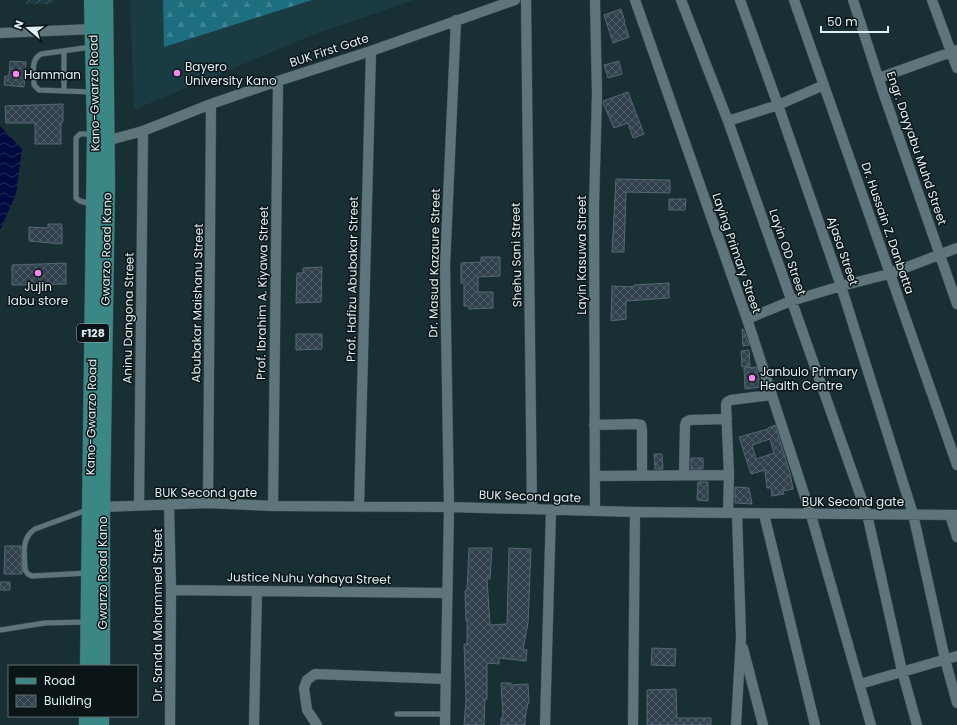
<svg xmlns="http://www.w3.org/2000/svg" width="957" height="725" font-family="Poppins,sans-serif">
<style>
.built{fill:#1a3b42}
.industrial{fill:url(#industrial-furrows)}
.forest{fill:url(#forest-firs)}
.water{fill:url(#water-waves)}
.building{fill:url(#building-cross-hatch);stroke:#556874;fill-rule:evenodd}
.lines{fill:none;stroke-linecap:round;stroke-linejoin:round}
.lane-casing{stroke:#384b4f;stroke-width:6}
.street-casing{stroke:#384b4f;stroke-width:11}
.primary-casing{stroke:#384b4f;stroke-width:17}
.lane{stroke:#5d757b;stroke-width:5}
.street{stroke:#5d757b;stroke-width:10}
.primary{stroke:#3b8786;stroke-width:16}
.poi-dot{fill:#f788eb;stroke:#0b1517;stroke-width:1.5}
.labels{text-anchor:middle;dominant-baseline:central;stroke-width:3;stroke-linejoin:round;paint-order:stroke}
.shield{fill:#0b1517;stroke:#a1adb0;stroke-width:1}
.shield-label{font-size:11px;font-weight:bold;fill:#e1eef2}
.street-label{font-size:12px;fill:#e1eef2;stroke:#0b1517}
.poi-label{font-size:12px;fill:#e1eef2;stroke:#0b1517;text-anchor:start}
</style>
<defs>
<pattern id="industrial-furrows" width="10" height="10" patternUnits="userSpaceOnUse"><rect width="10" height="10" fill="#1a3b42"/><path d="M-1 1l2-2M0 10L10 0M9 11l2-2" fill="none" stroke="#3b585e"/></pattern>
<pattern id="forest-firs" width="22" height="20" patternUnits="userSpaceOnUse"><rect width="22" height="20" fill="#1d6e7e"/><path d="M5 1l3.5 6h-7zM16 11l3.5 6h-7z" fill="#3e8391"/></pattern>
<pattern id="water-waves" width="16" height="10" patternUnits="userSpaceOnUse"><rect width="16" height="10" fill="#000a40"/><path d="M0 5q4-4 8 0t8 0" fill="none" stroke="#252e5c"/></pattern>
<pattern id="building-cross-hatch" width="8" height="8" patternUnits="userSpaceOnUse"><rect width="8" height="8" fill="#31424e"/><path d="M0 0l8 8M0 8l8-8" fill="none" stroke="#4f5e68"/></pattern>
</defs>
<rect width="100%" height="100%" fill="#182f34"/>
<path class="built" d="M130 0H414L310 36 134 110Z"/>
<path class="industrial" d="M26 0H54V4H26Z"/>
<path class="forest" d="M163 0H312L164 47Z"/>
<path class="water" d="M0 126 22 149 16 194 0 230Z"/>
<path class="building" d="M621 9 625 22H624L629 37 613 43 604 15Z
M10 61 26 62 24 87 4 85 5 76H9Z
M619 61 622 74 608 78 604 65Z
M628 92 644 134 633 138 628 123 614 128 603 103V101Z
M63 104V122H61V144H35V123H6L5 106Z
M616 179 670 180V193L626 192 624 252H612Z
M669 199H686L685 210H669Z
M48 224H62V244L29 241V227L48 228Z
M481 257H500V276L478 277V292H493V308L469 309V306H464V283H461V263L481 262Z
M66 263V284L12 285V265Z
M322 267 321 302 296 303 297 273H303V268Z
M669 283V298L626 301V319L611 321 612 286 634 287V285Z
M742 329H743L749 345 743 346Z
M296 334H322V349L296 350Z
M749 350 750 366 742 367 741 351Z
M756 367 761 387 745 389 744 368Z
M775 425 790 473 793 489 783 491 784 494 772 496 771 488H767L765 470 751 474 739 437 768 429V428ZM770 439 774 453 756 459 752 445Z
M654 454H662L663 469H655Z
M691 458H703V469H691Z
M698 482H708V501L697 500Z
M735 487 749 488 752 504 735 503Z
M5 546H21L22 574H4Z
M469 548H492L490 579H487L490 625 507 624 509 548 531 549 528 623 523 649 527 650 526 661 499 658V664L487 663V699H485L484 725H464L466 699 464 644H467V621H466L465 591 467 590Z
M0 582H10V590H0Z
M652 648 676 649 675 666 651 665Z
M501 683H511V685L528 684 529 703H528L525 718V725H501V718H503Z
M676 689 677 718H711V725H647V690Z"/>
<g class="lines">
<g class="lane-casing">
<path id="lane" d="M91 47 41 54C30 60 34 74 34 85L39 90 91 92
M64 91V51
M91 204 80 201 76 198V138L80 134H94
M87 510 35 529C20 539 25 555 25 570L28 574 32 576 88 573
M0 630 45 623 86 622
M397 714H445"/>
</g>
<g class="street-casing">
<path id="street" d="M526 0 532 509
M635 0 747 319 811 515 871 725
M681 0 728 121 867 514 902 671 917 725
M740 0 778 105 841 286 913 514 945 659 957 703
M794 0 957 465
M853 0 882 89 957 304
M932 0 957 68
M0 33 93 29
M879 78 957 50
M728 121 778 105 824 85
M106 141 143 131 211 104 278 81 371 51 515 0
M747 319 791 301 841 286 889 274 957 248
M594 425 636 424 641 425 642 430V475
M684 475 685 426 686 422 690 420 727 419
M595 476 729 475
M208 503 211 104
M169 504 171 590 170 725
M139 505 143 131
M273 506 278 81
M102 507 208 503 273 506 449 507 635 512 957 515
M359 507 371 51
M595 511 594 206 597 94 595 0
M728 513 729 475 726 405 727 402 731 400 771 395
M764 514 815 725
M950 515 957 537
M171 590 447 593
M743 648 763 725
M860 684 957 656
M254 725 257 591
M317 725 307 710 304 688 307 680 315 674 446 679
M445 725 449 507 445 266 456 20
M545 725 551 510
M633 725 635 512
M736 725 741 638 737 513"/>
</g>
<g class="primary-casing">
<path id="primary" d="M88 666 95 134 92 0
M102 666V507L107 184 105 0
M87 725V716
M101 725V716"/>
</g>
<use href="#lane" class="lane"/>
<use href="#street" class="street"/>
<use href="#primary" class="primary"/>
</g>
<g class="poi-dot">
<circle cx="177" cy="73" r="4"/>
<circle cx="16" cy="74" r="4"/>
<circle cx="38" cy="273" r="4"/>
<circle cx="752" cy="378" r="4"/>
</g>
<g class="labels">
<rect class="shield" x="77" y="324" width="32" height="18" rx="3"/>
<g class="shield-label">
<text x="93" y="333">F128</text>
</g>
<g class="street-label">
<text transform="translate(329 50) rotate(-18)">BUK First Gate</text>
<text transform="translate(94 93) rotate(-91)">Kano-Gwarzo Road</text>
<text transform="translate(917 148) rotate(71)">Engr. Dayyabu Muhd Street</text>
<text transform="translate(888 228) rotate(71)">Dr. Hussain Z. Danbatta</text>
<text transform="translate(106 249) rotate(-89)">Gwarzo Road Kano</text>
<text transform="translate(843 251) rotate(71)">Ajasa Street</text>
<text transform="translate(788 252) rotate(71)">Layin OD Street</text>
<text transform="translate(737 253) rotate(71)">Laying Primary Street</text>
<text transform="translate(516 255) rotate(-91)">Shehu Sani Street</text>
<text transform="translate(581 255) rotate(-90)">Layin Kasuwa Street</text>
<text transform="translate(434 263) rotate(-89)">Dr. Masud Kazaure Street</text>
<text transform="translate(352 279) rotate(-89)">Prof. Hafizu Abubakar Street</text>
<text transform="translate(262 293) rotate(-89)">Prof. Ibrahim A. Kiyawa Street</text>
<text transform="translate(197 303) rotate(-89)">Abubakar Maishanu Street</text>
<text transform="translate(128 318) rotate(-89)">Aninu Dangona Street</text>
<text transform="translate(91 417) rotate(-89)">Kano-Gwarzo Road</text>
<text x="206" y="492">BUK Second gate</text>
<text transform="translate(530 496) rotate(2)">BUK Second gate</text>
<text x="853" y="501">BUK Second gate</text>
<text transform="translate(102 573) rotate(-90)">Gwarzo Road Kano</text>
<text transform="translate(309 578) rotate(1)">Justice Nuhu Yahaya Street</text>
<text transform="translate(157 615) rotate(-90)">Dr. Sanda Mohammed Street</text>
</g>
<g class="poi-label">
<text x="185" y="66">Bayero<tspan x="185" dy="14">University Kano</tspan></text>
<text x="24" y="74">Hamman</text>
<text x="38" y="286" text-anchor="middle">Jujin<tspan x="38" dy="14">labu store</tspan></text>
<text x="760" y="371">Janbulo Primary<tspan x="760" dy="14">Health Centre</tspan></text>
</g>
</g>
<rect x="8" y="665" width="130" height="52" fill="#0b1517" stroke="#616c6f"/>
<rect x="16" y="678" width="20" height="6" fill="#3b8786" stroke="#616c6f"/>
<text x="44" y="685" font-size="12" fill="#e1eef2">Road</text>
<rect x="16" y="695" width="20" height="12" fill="url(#building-cross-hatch)" stroke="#616c6f"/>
<text x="44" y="705" font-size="12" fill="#e1eef2">Building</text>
<g transform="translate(28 28) rotate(289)" stroke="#0b1517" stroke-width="3" paint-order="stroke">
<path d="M0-3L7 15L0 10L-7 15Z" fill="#e1eef2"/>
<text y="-6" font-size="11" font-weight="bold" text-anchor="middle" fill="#e1eef2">N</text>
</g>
<path d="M821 26v6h67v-6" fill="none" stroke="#e1eef2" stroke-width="2"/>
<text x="827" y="26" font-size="12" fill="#e1eef2" stroke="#0b1517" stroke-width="3" paint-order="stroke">50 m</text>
</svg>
